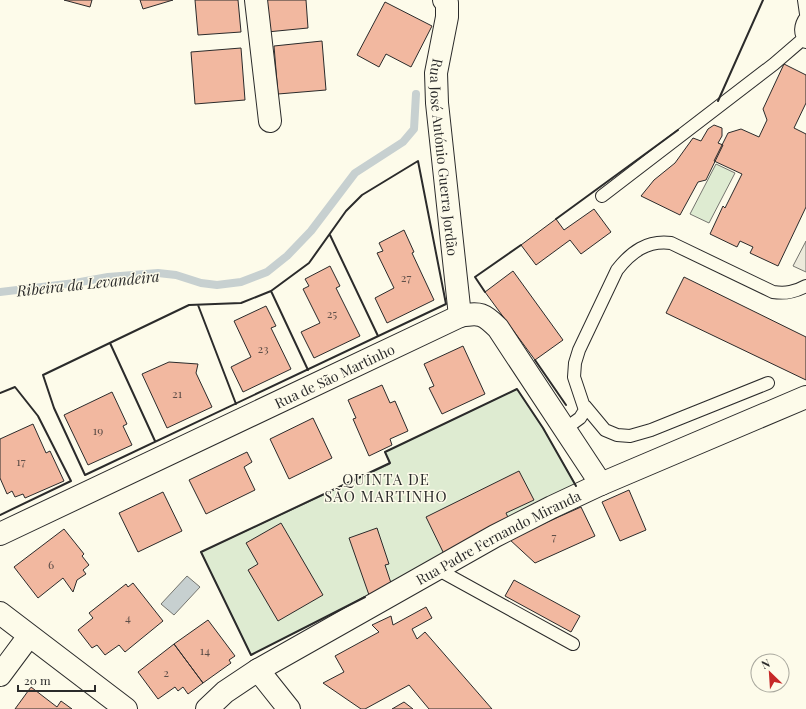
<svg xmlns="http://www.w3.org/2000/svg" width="806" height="709" font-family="'Playfair Display',serif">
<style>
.green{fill:#deebd1;stroke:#74746e}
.parking{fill:#eceadb;stroke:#74746e}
.water{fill:#c7d0d0;stroke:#74746e}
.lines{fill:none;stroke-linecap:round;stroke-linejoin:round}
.stream{stroke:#c7d0d0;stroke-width:8}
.building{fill:#f2b8a0;stroke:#2b2b2b}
.lane-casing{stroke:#2b2b2b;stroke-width:14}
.street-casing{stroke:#2b2b2b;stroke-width:24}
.lane{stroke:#fdfbea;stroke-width:12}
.street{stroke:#fdfbea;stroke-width:22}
.wall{stroke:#2b2b2b;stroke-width:2}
.labels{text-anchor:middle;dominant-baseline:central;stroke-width:3;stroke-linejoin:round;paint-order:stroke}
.number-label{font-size:12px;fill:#5d4e48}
.street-label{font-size:14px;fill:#2b2b2b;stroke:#fdfbea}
.water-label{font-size:15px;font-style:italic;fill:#2b2b2b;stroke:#fdfbea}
.neighbourhood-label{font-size:15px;letter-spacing:1px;fill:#2b2b2b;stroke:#fdfbea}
</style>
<rect width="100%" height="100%" fill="#fdfbea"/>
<path class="green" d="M716 164 735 173 709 223 690 214Z
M517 389 543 428 578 489 251 655 201 552 390 464 385 452Z"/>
<path class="parking" d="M806 241V272L793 266Z"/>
<path class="water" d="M187 576 200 587 174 615 161 604Z"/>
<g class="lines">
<path class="stream" d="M0 292 75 283 108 277 158 273 176 275 201 283 217 285 241 282 267 272 287 256 311 231 355 173 403 142 414 129 416 94"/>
</g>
<path class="building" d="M64 0H92L90 7Z
M140 0H173L143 9Z
M195 0H238L241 32 198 35Z
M264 0H306L308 28 267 32Z
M385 2 432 26 411 67 386 54 379 67 357 55Z
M322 41 326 90 278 94 274 46Z
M241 48 245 100 195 104 191 52Z
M784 64 806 75V103L794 128 806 134V207L778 266 750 253 753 247 740 241 737 247 710 234 723 206 725 208 742 174 714 161 728 133 741 129 759 137 767 120 763 109Z
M714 125 722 128V136L718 143 723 145 706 180 698 182 680 215 641 196 654 180 675 163 693 138 701 141 708 129Z
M594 209 611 232 581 254 570 240 536 265 521 245 556 219 564 230Z
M404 230 414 252 412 253 434 300 387 323 375 298 394 288 377 253 383 251 379 243Z
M330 266 340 286 336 288 360 336 314 358 301 332 320 323 303 289 309 286 305 279Z
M513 271 563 340 535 360 485 292Z
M684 277 806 337V380L666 313Z
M266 306 276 326 271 328 291 369 243 392 231 367 251 357 234 321Z
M463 346 485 394 442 414 429 388 434 386 424 364Z
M169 362 198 364 196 373 212 407 167 428 142 374Z
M382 385 390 403 395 401 408 431 390 439 392 445 369 456 353 419 356 418 348 400Z
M112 392 127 424 123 426 132 445 88 465 64 415Z
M313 418 332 458 289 479 270 439Z
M33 424 46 453 50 451 64 481 25 498 23 494 15 497 12 491 7 494 0 478V439Z
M247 452 252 462 244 467 255 490 206 514 189 480Z
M519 471 534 500 506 513 511 524 445 556 426 517Z
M629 490 646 530 620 541 602 502Z
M163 492 182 531 138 552 119 513Z
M581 507 595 536 535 563 509 539Z
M281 523 323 595 278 621 248 570 258 564 246 543Z
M377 528 389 564 385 565 391 583 369 595 349 538Z
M64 529 84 554 82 556 89 565 83 570 86 574 77 580 73 592 63 578 38 598 14 567Z
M514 580 580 616 571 632 505 596Z
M133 583 163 621 125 652 119 645 105 655 97 645 92 648 78 630 93 618 89 613 126 584 128 587Z
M426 607 432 618 412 629 417 639 425 632 492 709H429L409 685 365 709H361L323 683 344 672 335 656 379 632 372 625 391 616 393 625Z
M208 620 235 656 229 660 231 663 203 683 174 644Z
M174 644 203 683 188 694 183 687 178 691 175 687 158 699 138 672Z
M31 687 57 707 61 701 72 709H15Z
M404 702 413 709H392Z"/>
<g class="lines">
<g class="lane-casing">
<path id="lane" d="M804 0 806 14
M806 17C800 25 799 34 806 42
M602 196 774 64 803 39
M585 406 605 430 617 435 630 436 651 430 768 383
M565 429 580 418 585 410 574 377 575 363 579 350 617 270C631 252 647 240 671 243L773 292C786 294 795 292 806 286
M437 569 573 644"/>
</g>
<g class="street-casing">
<g id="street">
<path d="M256 0 270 121"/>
<path id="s1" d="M444 0 447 3V17L436 73 437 103 460 316"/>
<path id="s2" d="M0 534 460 316C480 312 484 314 498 328L601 484"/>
<path d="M0 613 126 709"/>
<path d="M258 670 289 709"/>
<path d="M0 675 29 636"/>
<path id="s3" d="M207 709 225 692 258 670 495 536 552 507 601 484 806 397"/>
</g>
</g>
<use href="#lane" class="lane"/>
<use href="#street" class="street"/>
<path class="wall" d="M718 101 763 0
M418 161 446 304 85 475 54 408 43 375 189 305 241 303 271 291 309 263 346 211 362 195Z
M556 219 678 130
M330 235 378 336
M271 291 308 370
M485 292 475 277 521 245
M198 305 236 404
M110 343 155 441
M535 360 566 405
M0 393 15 387 38 416 71 481 0 515
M365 597 251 655 201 552 390 463 385 452 517 389 543 428 576 486"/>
</g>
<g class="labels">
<g class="number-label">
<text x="406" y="277">27</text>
<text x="332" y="313">25</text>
<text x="263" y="348">23</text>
<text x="177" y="393">21</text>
<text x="98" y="430">19</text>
<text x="21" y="461">17</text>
<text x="554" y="536">7</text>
<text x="51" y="564">6</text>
<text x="128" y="617">4</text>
<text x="205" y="650">14</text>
<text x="166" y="672">2</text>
</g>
<g class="street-label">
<text stroke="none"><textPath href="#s1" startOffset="160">Rua José António Guerra Jordão</textPath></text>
<text stroke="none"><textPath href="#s2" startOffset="370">Rua de São Martinho</textPath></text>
<text stroke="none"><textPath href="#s3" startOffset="339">Rua Padre Fernando Miranda</textPath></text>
</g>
<g class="water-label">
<text transform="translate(88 283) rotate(-6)">Ribeira da Levandeira</text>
</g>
<g class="neighbourhood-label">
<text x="386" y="479">QUINTA DE<tspan x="386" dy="17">SÃO MARTINHO</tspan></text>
</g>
</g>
<g transform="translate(770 673) rotate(335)"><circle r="19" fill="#fdfbea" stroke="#a9a89e"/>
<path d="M0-3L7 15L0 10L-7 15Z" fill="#c62828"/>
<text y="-6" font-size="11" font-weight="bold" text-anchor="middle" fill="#2b2b2b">N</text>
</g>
<path d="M18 685v6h77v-6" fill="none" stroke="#2b2b2b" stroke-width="2"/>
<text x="24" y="685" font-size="12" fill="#2b2b2b" stroke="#fdfbea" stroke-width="3" paint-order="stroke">20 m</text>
</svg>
